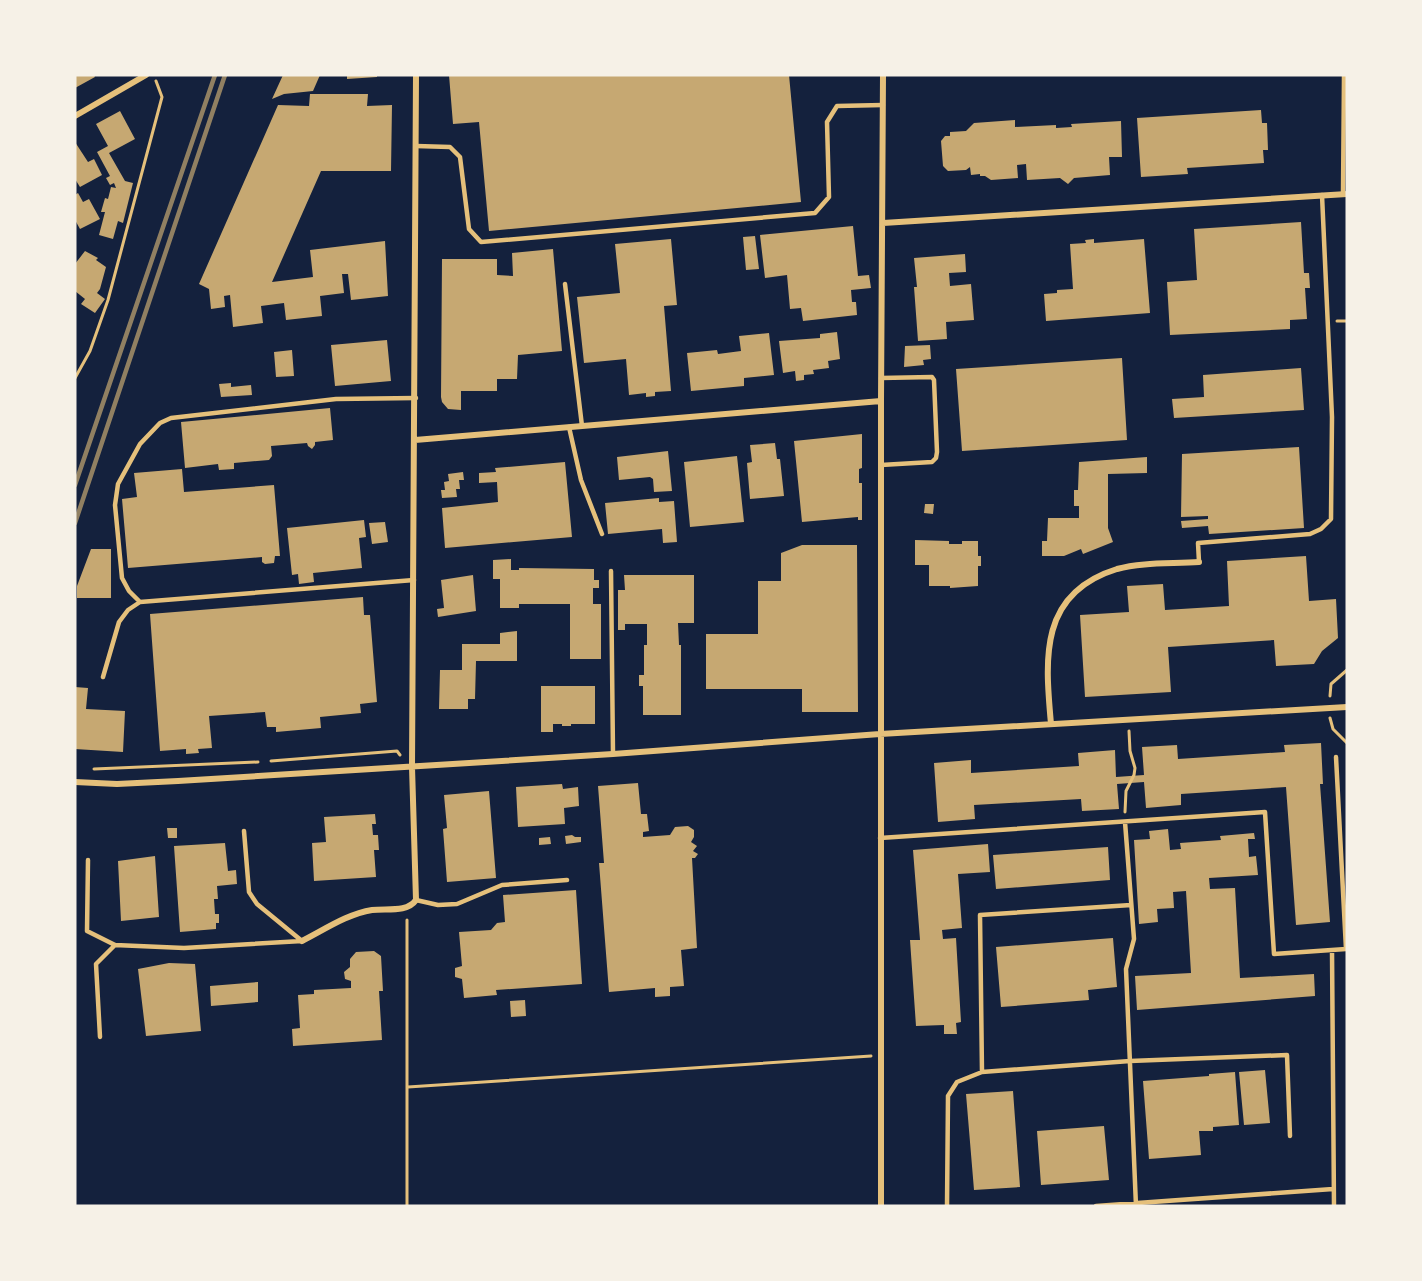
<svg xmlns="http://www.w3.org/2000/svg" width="1422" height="1281" font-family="'PT Sans',sans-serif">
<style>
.building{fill:#c6a872}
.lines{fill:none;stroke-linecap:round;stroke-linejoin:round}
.path{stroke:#e5c07b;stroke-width:3}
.service{stroke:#e5c07b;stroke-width:4.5}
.minor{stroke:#e5c07b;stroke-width:6}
.rail{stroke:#918062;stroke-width:4.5}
</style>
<rect width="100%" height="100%" fill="#14213d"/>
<path class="building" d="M75 75H94L95 77 75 88Z
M283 75H320L313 91 284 94 272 99Z
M347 75H377V77L347 79Z
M449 75H789L801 202 489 231 479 122 453 124Z
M310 94H368L367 106 392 105 391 171H321L272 282 313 277 310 250 385 241 388 296 351 300 348 274H342L344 293 320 296 322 316 286 320 284 303 261 306 263 323 233 327 230 295 224 296 225 307 211 309 209 289 199 284 278 105 309 106Z
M1261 110 1262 123H1267L1268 150H1263L1264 163 1187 168 1188 174 1141 177 1137 118Z
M120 111 135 139 109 153 125 181 133 183 123 223 118 221 113 239 99 235 105 212H101L105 198 108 199 111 187 116 188 114 183 110 185 106 178 110 176 97 152 108 146 96 124Z
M1015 120V127L1056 125V128L1072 127 1071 124 1121 121 1122 157H1109L1110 175 1074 178 1068 184 1060 178 1027 180 1026 164 1017 165 1018 178 991 180 985 176H980V174L971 175 970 167 966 170 948 171 943 166 941 141 945 136H950V132L966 131 974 123Z
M75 142 88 162 94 159 102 175 80 187 75 179Z
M78 193 83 202 89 199 100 219 80 229 75 220V195Z
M1301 222 1304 273H1309L1310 288H1305L1307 319 1290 320V329L1170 335 1167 282 1197 280 1194 229Z
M853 226 858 276 869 275 871 288 851 290 852 302H856L857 315 803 321 801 308 790 309 787 275 765 278 760 235Z
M755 236 759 269 746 270 743 237Z
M671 239 677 305 664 306 671 391 655 392V396L646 397V393L629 395 626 359 584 363 577 297 620 293 615 244Z
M1094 239V243L1144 239 1150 313 1046 321 1044 294 1057 293V290L1073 289 1070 244 1086 243 1085 240Z
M553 249 562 351 518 355 517 379H497V391H461V410L448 409 442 402 441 397 442 259H497V275L513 276 512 253Z
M85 251 98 258 96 260 106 267 100 289 97 293 105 299 95 313 81 304 85 299 75 291V264Z
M965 254 966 272 949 273 950 286 971 284 974 320 946 322 947 339 918 341 914 287H917L914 258Z
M837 332 840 359 828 361 829 368 813 370 814 374 804 375V380L796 381 795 371 783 373 779 341 820 338V334Z
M769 333 774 375 744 378V386L691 391 687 353 717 350 718 354 741 351 739 336Z
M387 340 391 381 335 386 331 345Z
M930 345 931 359 923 360 924 365 904 367 905 346Z
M292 350 294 376 276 377 274 352Z
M1122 358 1127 440 962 451 956 369Z
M1301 368 1304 410 1174 418 1172 399 1204 397 1203 375Z
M231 383V387L251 385 252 395 221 397 219 384Z
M330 408 333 440 315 442V445L312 449 308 446 307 443 271 446 272 456 269 460 234 463V469L219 470 218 464 185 468 181 422Z
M862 434V468L859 469V483H862V520H858V517L802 522 794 441Z
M775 443 777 459H780L784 496 750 499 747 463 752 462 750 445Z
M1299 447 1304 528 1209 534 1208 526 1182 528 1181 521 1208 519V516L1181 517 1182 454Z
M668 451 672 491 654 492 653 479 650 477 619 480 617 457Z
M737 456 744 522 690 527 684 462Z
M1147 457V473L1108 474V528L1113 542 1083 554 1081 549 1064 556H1042V541H1047L1048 518H1079V506H1074V490H1078L1079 462Z
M565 462 572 537 445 548 442 508 498 502 497 482 479 483V473L496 472 495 468Z
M182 469 184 492 274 485 280 556H275L274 563 265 564 262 562V557L128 568 122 499 137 497 134 473Z
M463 472 464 480H459L460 489H456L457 497 442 498 441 490H445L444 482 449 481 448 474Z
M659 498V502L674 501 677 542 663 543 662 529 608 534 605 503Z
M925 504H934L933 514 924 513Z
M364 520 366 537 359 538 362 568 313 573 314 582 299 584 298 574 292 575 287 528Z
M385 522 388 542 372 544 369 523Z
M915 540 949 541V544H962V541H978V556H981V566H978V586L950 588V586H929V565H915Z
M802 545H857L858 712H802V689H706V634H758V581H781V553Z
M91 549H111V598H77V586Z
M1306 556 1309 601 1336 599 1338 638 1322 651 1314 664 1276 666 1274 640 1168 647 1171 692 1085 697 1080 615 1129 612 1127 586 1163 584 1165 610 1229 606 1227 561Z
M511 559V570H519V568L594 569V580H599V588H593V604H601V659H570V604H519V608H500V579H493V560Z
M473 575 476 611 438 617 437 609 444 608 441 580Z
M624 575H694V623H678L679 645H681V715H643V686H639V675H644V645H647V624H625V630H618V590H625Z
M363 597 364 615H370L377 702 360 704 361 713 320 717 321 728 276 732V727H267L265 712 209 716 212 748 198 749 199 753 186 754V749L160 751 150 614Z
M517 631V661H476L475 699H468V709H439L440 670H462V644H500V633Z
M541 686H595V724H571V726H562V724H553V732H541Z
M75 687 88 688 86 709 125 711 123 752 75 749Z
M1321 743 1323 784H1320L1330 922 1296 925 1286 787 1181 794V805L1146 808 1144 782 1117 784 1119 809 1082 811 1081 799 974 805 975 819 938 822 934 763 971 760V773L1079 766 1078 753 1115 750 1116 777 1144 775 1142 747 1177 745 1178 759 1285 752 1284 745Z
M638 783 641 814H647L649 831 643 832V837L670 835 675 827 688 826 694 830V837L691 842 697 846 693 851 698 854 695 858H692L697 948 681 950 684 986 670 987V996L655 997V988L609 992 599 863H604L598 786Z
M562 784 563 789 578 787 579 806 564 808 565 824 518 827 516 787Z
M489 791 496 878 447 882 443 829 447 828 444 795Z
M375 814 376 824H372L373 835H378L379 850H374L376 877 314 881 312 843 326 842 324 817Z
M167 828H177V838H168Z
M1168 829 1170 850 1181 849 1180 843 1221 840 1220 836 1254 833 1255 839H1248L1249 857 1256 856 1258 875 1209 878 1210 889 1235 888 1240 978 1314 974 1315 996 1137 1010 1135 976 1191 973 1186 891 1173 892 1174 908 1157 909 1158 922 1139 924 1134 840 1150 839 1149 831Z
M572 835 575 837H581V842L566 844 565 836Z
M550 837 551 844 539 845V838Z
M225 843 228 871 236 870 237 884 217 886 218 899H214L215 914H219V923H216V929L180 932 174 846Z
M988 844 990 872 958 874 962 928 942 930 943 939 956 938 961 1022 956 1023 957 1034H944V1025L916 1026 910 940H920L913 850Z
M1108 847 1110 880 996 889 993 855Z
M155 856 159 917 121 921 118 861Z
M576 890 582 984 496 990 497 995 464 998 462 979 455 977V968L462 966 459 932 491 930 497 923 505 922 503 895Z
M1113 938 1117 987 1088 990 1089 1000 1001 1007 996 947Z
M374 951 381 956 383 991H379L382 1040 293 1046 292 1029 300 1028 298 995 314 994V990L351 988V981L345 979 344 972 350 967V959L356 952Z
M169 963 195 964 201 1031 146 1036 138 969Z
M258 982V1002L211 1006 210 986Z
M525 1000 526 1016 511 1017 510 1001Z
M1265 1070 1270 1123 1244 1125 1239 1072Z
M1235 1072 1239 1125 1213 1127V1131H1199L1201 1155 1149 1159 1143 1081 1209 1076V1074Z
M1013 1091 1020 1187 974 1190 966 1094Z
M1104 1126 1109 1180 1041 1185 1037 1131Z"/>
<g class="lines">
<path class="path" d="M1337 321H1347
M75 378 90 351 108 300 162 97 156 81
M1330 696 1331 684 1347 670
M1330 718 1333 729 1347 743
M271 761 397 751 400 755
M94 769 258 762
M1125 812 1126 791 1134 775 1135 768 1130 751 1129 731
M407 920V1206
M408 1087 871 1056"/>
<path class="service" d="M416 146 450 147 460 157 469 229 481 242 815 213 829 197 827 122 837 106 883 105
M1343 194 1344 75
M565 284 582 426
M569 427 581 480 602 534
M881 465 932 462 936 458 937 452 934 380 932 377 881 378
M1199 562 1198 543 1310 534 1321 529 1331 519 1332 417 1322 195
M611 571 613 754
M140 602 129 591 122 578 115 505 118 484 140 444 160 423 171 418 336 399 416 398
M103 677 119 622 128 610 140 602 414 580
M1125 822 1134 939 1126 969 1136 1206
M244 831 249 892 257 904 302 941
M880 838 1265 812 1274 954 1346 949 1336 757
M88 860 87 931 115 945 184 948 302 941
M416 900 438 905 457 904 502 885 567 880
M1332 950 1334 1206
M100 1037 96 964 115 945
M982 1072 1130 1061 1287 1055 1290 1136
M947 1206 948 1096 957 1082 982 1072 980 915 1131 905
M1096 1206 1333 1189"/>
<path class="minor" d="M75 116 146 75
M883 223 1347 194
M415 440 881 401
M1051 724C1045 658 1039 593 1117 569 1142 562 1173 564 1199 562
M75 782 117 784 178 781 613 754 880 734 1347 707
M302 941C324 930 347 914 372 910 386 908 407 913 416 900L412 767 416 75
M881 1206V401L883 75"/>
<path class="rail" d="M75 485 215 75
M75 523 225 75"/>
</g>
<rect width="1422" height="1281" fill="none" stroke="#f6f1e7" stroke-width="153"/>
</svg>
